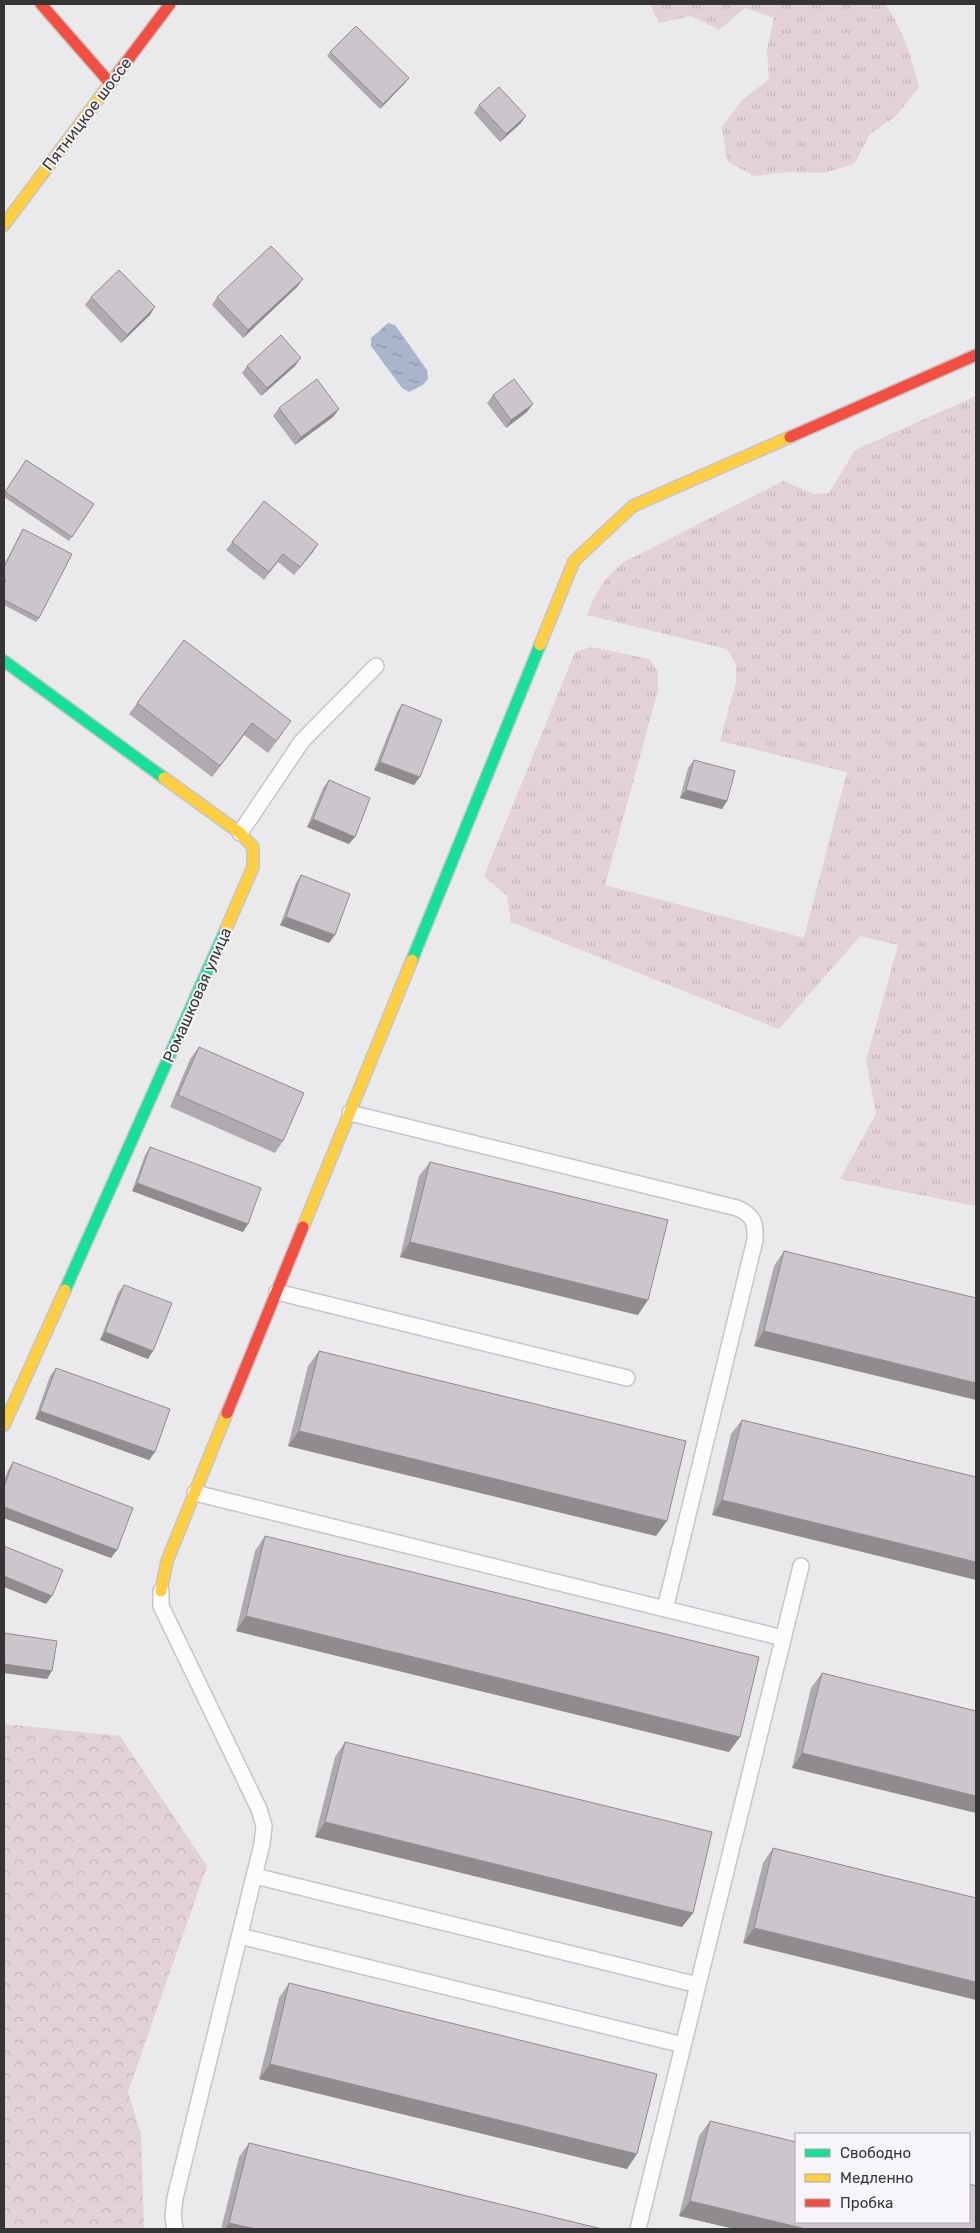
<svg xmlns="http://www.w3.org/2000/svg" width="980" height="2233" font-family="Rubik,sans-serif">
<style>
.grass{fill:url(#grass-tufts)}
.forest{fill:url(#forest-crowns)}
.water{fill:url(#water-ripples)}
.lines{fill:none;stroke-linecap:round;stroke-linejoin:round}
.lane-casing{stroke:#c6c5c7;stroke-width:18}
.fast-casing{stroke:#c6c5c7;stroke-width:14}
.slow-casing{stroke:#c6c5c7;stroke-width:14}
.jam-casing{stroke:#c6c5c7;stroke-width:14}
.lane{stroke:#fcfcfc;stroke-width:15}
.fast{stroke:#16e098;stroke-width:11}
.slow{stroke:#ffcf43;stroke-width:11}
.jam{stroke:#f24e42;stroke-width:11}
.wall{fill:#afaaaf}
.shaded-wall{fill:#8f8b8f}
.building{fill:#ccc6cc;stroke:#8f8b8f}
.labels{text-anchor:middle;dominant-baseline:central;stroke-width:4;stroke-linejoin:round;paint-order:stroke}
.street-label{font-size:16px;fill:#353536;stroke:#f7f5f9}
</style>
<defs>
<pattern id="grass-tufts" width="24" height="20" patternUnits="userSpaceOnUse" patternTransform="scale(1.25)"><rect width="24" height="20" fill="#e3d1da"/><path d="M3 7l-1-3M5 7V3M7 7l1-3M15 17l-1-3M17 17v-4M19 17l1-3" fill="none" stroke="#c3b4bc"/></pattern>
<pattern id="forest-crowns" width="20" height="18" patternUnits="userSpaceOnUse" patternTransform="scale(1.25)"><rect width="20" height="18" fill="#e3d1da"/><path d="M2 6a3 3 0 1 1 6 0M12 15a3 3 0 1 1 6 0" fill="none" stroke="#c3b4bc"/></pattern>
<pattern id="water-ripples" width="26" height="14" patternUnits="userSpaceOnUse" patternTransform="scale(1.25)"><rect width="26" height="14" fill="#a8b5ca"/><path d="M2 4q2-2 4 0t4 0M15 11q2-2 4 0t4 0" fill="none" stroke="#8a94a5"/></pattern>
</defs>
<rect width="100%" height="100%" fill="#eae9eb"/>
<path class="grass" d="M650 4H885C903 29 911 56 919 87L897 115 870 134 854 164 823 173 790 172 754 176 727 161 722 127 742 100 769 79 767 49 774 18 745 8 719 30 691 16 659 23Z
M976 396V1206L840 1179 876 1114 866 1061 898 945 860 936 779 1029 511 922 507 896 484 876 575 652 591 647 649 659 658 672V690L605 885 804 938 847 772 720 741 736 682V664L727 649 587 615C595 593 605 577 624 562L783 481 814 494 829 493 855 450Z"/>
<path class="forest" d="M4 1724 120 1736 207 1866 128 2092 141 2134 144 2229H4Z"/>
<path class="water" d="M388 323 395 325 427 370 428 379 423 385 409 392 402 388 371 346V338Z"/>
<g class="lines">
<g class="lane-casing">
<path id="lane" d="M240 833 302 741 376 666
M350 1113 737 1208C753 1215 756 1222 755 1240L665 1609
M277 1292 627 1378
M195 1493 783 1638
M161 1591V1606L259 1809 264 1826 262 1844 175 2198 173 2216 175 2229
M255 1876 698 1985
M240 1936 683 2045
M638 2229 801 1566"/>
</g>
<g class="fast-casing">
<path id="fast" d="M4 661 164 778
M412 960 540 645
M65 1290 226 929"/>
</g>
<g class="slow-casing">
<path id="slow" d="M4 225 118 73
M540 645 574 561 633 506 790 437
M164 778 240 833 253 847V867L226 929
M303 1227 412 960
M4 1425 65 1290
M161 1591 167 1561 227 1413"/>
</g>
<g class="jam-casing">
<path id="jam" d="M41 4 110 83
M118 73 170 4
M790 437 976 355
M227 1413 303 1227"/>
</g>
<use href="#lane" class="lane"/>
<use href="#fast" class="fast"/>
<use href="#slow" class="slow"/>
<use href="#jam" class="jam"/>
</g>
<path class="wall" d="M330 52 406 82 380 109 327 56Z
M479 105 526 116 520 124 500 142 474 113Z
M303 279 297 287 243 338 212 305 217 297Z
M91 297 150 315 121 343 85 305Z
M247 366H295L261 396 242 373Z
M493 395 527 412 506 428 487 403Z
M279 408 339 409 333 417 295 445 273 416Z
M26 460 94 504 69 541 4 497V494Z
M23 529 39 618 36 622 4 605V565Z
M232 542 318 544 294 575 278 562 264 580 226 550Z
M184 640 283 733 268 753 244 735 212 777 129 714Z
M402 704 414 785 374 770 397 712Z
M694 760 727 801 722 809 680 798 688 768Z
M329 780 349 844 307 827 323 788Z
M301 875 329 943 280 925 296 883Z
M199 1047 283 1141 275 1153 170 1107 190 1059Z
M150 1147 243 1232 132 1191 145 1155Z
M430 1162 638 1315 400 1257 419 1176Z
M784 1251 976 1298 754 1346 774 1266Z
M124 1285 148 1359 100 1340 118 1293Z
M319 1351 656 1536 288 1446 308 1366Z
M56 1368 155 1452 149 1460 35 1419 50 1376Z
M742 1420 976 1477 712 1515 731 1434Z
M13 1462 111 1558 4 1518V1480L8 1470Z
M265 1536 729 1752 236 1631 255 1551Z
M822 1673 976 1711 792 1768 811 1688Z
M345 1742 693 1913 682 1927 315 1837 335 1757Z
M773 1848 976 1898 743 1943 763 1863Z
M289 1983 627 2169 259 2079 279 1998Z
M710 2121 976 2229H735L679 2216 699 2136Z
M249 2143 602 2229H221L239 2157Z"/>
<path class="shaded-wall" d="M409 78 406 82 380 109 383 104Z
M526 116 520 124 500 142 506 134Z
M303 279 297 287 243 338 248 330Z
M155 307 150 315 121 343 127 335Z
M301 358 295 366 261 396 267 388Z
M533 404 527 412 506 428 511 420Z
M339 409 333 417 295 445 301 437Z
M318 544 313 552 294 575 300 567Z
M252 723 244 735 212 777 220 766Z
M380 762 420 777 414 785 374 770Z
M686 790 727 801 722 809 680 798Z
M313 819 355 837 349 844 307 827Z
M286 917 335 935 329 943 280 925Z
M137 1183 248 1224 243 1232 132 1191Z
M410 1242 648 1300 638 1315 400 1257Z
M764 1331 976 1383V1400L754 1346Z
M105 1332 153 1351 148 1359 100 1340Z
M40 1411 155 1452 149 1460 35 1419Z
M299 1431 667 1521 656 1536 288 1446Z
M722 1500 976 1562V1580L712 1515Z
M4 1507 117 1550 111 1558 4 1518Z
M4 1576 52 1596 46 1604 4 1587Z
M246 1616 740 1737 729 1752 236 1631Z
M4 1664 52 1671 47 1679 4 1673Z
M802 1753 976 1796V1813L792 1768Z
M325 1822 693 1913 682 1927 315 1837Z
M754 1928 976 1982V2000L743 1943Z
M270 2064 637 2154 627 2169 259 2079Z
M690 2201 806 2229H735L679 2216Z
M229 2223 256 2229H225Z"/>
<path class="building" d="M356 26 409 78 383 104 330 52Z
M499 87 526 116 506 134 479 105Z
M271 246 303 279 248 330 217 297Z
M119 270 155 307 127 335 91 297Z
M281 335 301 358 267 388 247 366Z
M317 379 339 409 301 437 279 408Z
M514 379 533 404 511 420 493 395Z
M26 460 94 504 72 537 5 492Z
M264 501 318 544 300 567 283 554 269 572 232 542Z
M23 529 72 554 39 618 4 600V584L6 580 4 579V567Z
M184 640 291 721 276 741 252 723 220 766 137 703Z
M402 704 442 720 420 777 380 762Z
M694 760 735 771 727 801 686 790Z
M329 780 370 798 355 837 313 819Z
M301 875 350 894 335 935 286 917Z
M199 1047 304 1093 283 1141 178 1095Z
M150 1147 261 1188 248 1224 137 1183Z
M430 1162 668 1220 648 1300 410 1242Z
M784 1251 976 1298V1383L764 1331Z
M124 1285 172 1303 153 1351 105 1332Z
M319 1351 686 1441 667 1521 299 1431Z
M56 1368 170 1409 155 1452 40 1411Z
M742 1420 976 1477V1562L722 1500Z
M13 1462 133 1508 117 1550 4 1507V1487Z
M265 1536 759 1657 740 1737 246 1616Z
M4 1546 63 1570 52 1596 4 1576Z
M4 1633 57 1641 52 1671 4 1664Z
M822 1673 976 1711V1796L802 1753Z
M345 1742 712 1832 693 1913 325 1822Z
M773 1848 976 1898V1982L754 1928Z
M289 1983 657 2074 637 2154 270 2064Z
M710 2121 796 2142V2222H969V2184L976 2186V2229H806L690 2201Z
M249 2143 602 2229H256L229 2223Z"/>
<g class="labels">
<g class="street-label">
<text transform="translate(87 114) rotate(-53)">Пятницкое шоссе</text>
<text transform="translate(197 995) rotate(-66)">Ромашковая улица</text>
</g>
</g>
<rect width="980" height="2233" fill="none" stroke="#353536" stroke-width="10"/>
<rect x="795" y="2133" width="175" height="90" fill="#f7f5f9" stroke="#a9a8ab"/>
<rect x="805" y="2149" width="25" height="8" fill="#16e098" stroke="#a9a8ab"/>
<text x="840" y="2158" font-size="15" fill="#353536">Свободно</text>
<rect x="805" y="2174" width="25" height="8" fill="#ffcf43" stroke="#a9a8ab"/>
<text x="840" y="2183" font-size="15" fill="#353536">Медленно</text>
<rect x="805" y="2199" width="25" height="8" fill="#f24e42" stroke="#a9a8ab"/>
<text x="840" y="2208" font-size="15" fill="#353536">Пробка</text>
</svg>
